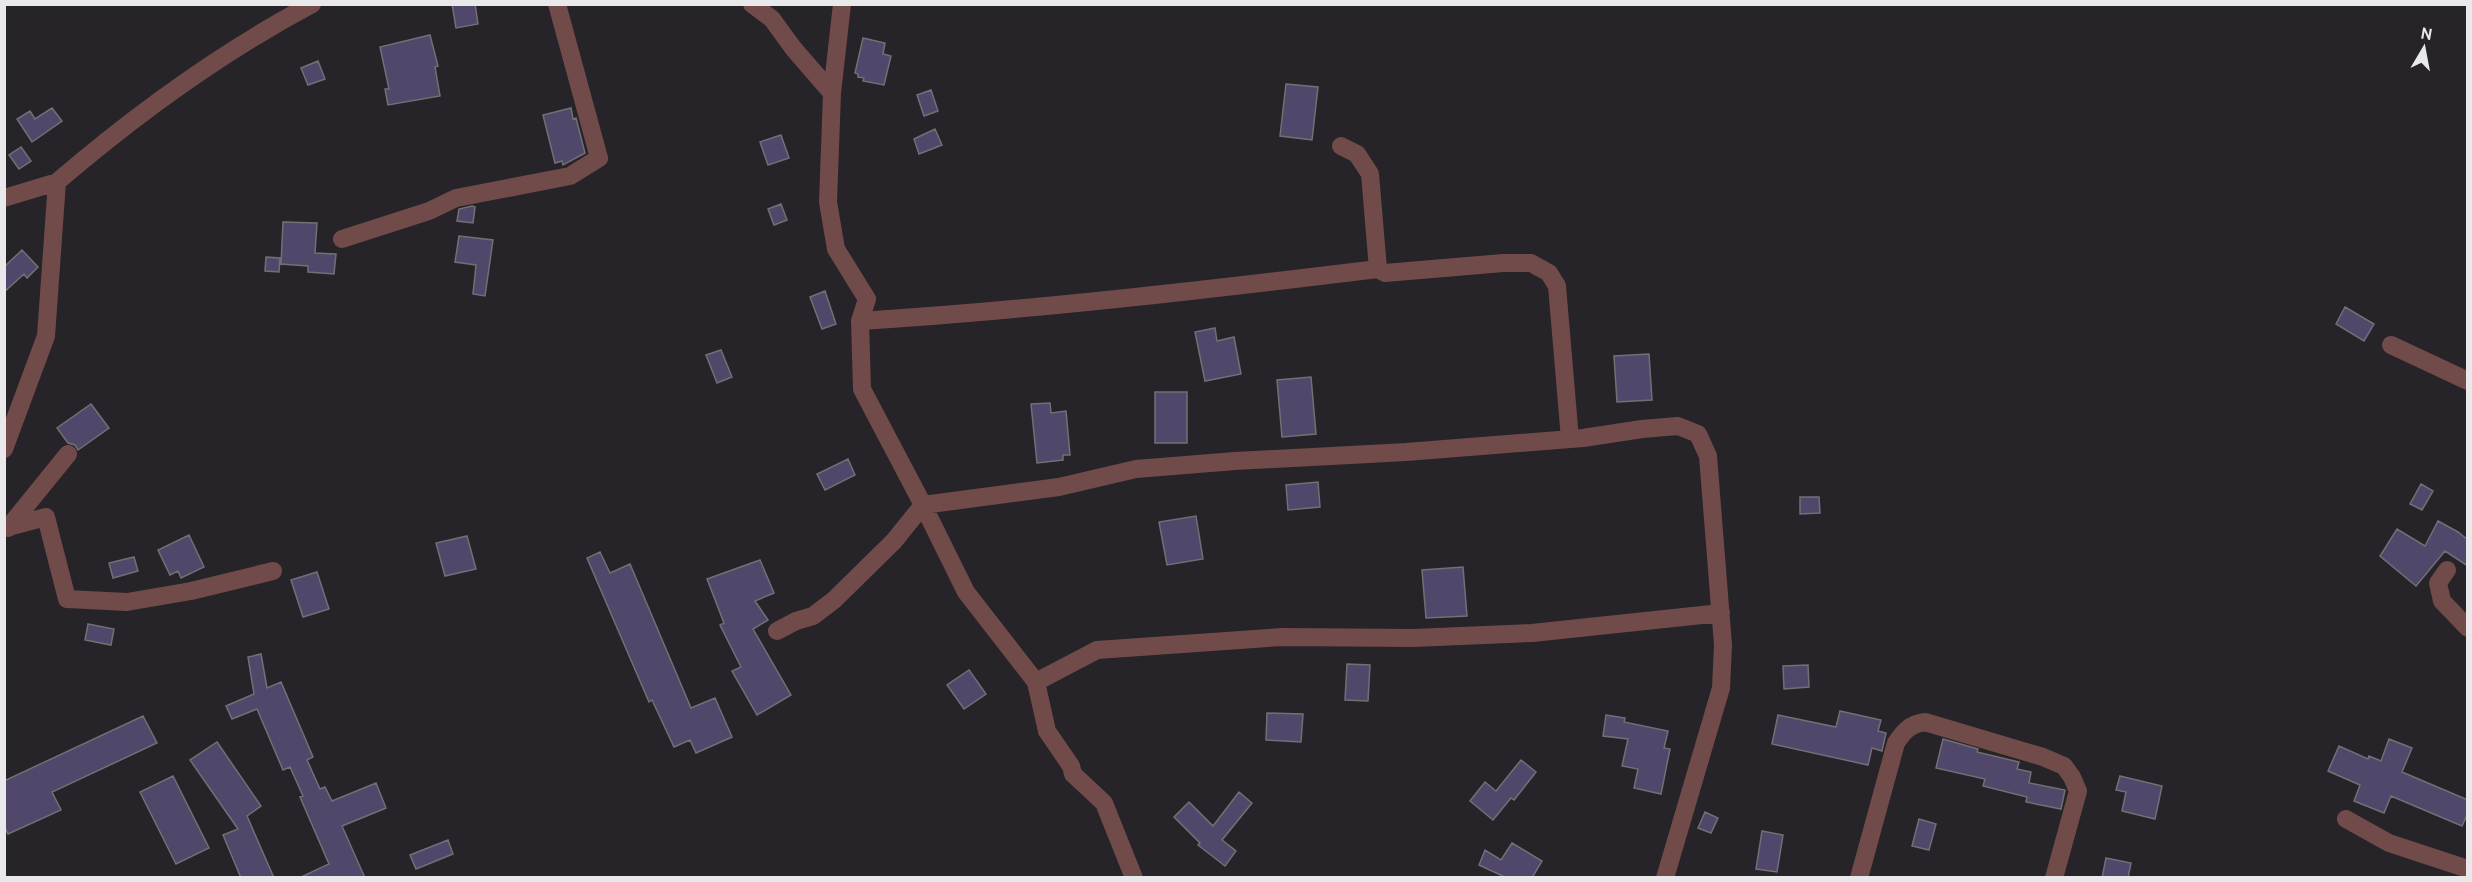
<svg xmlns="http://www.w3.org/2000/svg" width="2472" height="882" font-family="Cabin,sans-serif">
<style>
.building{fill:#50476a;stroke:#717075;stroke-width:1.5}
.lines{fill:none;stroke-linecap:round;stroke-linejoin:round}
.minor{stroke:#714b49;stroke-width:18}
</style>
<rect width="100%" height="100%" fill="#262428"/>
<path class="building" d="M452 4H475L478 24 456 28Z
M430 35 438 66 435 67 440 96 388 105 385 89H389L380 47Z
M863 38 885 43 883 54 891 56 884 85 863 81 864 78 858 77V74L855 73Z
M318 61 325 79 308 85 301 68Z
M1286 84 1318 87 1312 140 1280 136Z
M931 90 938 111 924 116 917 95Z
M52 108 62 121 32 142 17 119 30 111 35 119Z
M571 108 573 119 576 118 585 153 563 165 562 161 555 163 543 115Z
M935 129 942 145 919 154 914 139Z
M781 135 789 158 768 165 760 142Z
M21 147 31 161 19 169 9 155Z
M781 204 787 220 774 225 768 209Z
M472 206 475 207 473 223 457 221 459 209Z
M283 222 317 223 315 253 336 254 334 274 308 272V266L281 264Z
M459 236 493 240 485 296 473 294 476 265 455 262Z
M22 250 38 267 27 278 24 274 4 292V267Z
M266 257 280 258 279 272 265 271Z
M825 291 836 324 822 329 810 297Z
M2345 307 2374 324 2364 341 2336 324Z
M1215 328 1217 341 1234 337 1241 374 1205 381 1195 332Z
M721 350 732 377 717 383 706 355Z
M1649 354 1652 400 1617 402 1614 356Z
M1311 377 1316 434 1282 437 1277 380Z
M1155 392H1187V443H1155Z
M1050 403 1051 413 1066 411 1070 455H1063V460L1037 463 1031 404Z
M91 404 109 428 78 450 75 445 68 443 57 428Z
M848 459 855 475 825 490 817 474Z
M1318 482 1320 507 1288 510 1286 485Z
M2421 484 2433 491 2422 510 2410 504Z
M1800 497H1819L1820 513 1800 514Z
M1196 516 1203 559 1167 565 1159 522Z
M2438 521 2458 532 2468 540V566L2445 551 2416 586 2380 556 2397 529 2425 546Z
M189 535 204 567 181 578 178 571 170 575 158 550Z
M467 536 476 569 445 576 436 543Z
M600 552 610 573 630 564 691 708 715 698 732 737 696 753 690 740 674 747 652 700 649 702 587 558Z
M134 557 138 571 113 578 109 563Z
M760 560 774 593 755 601 768 620 753 629 791 695 757 715 732 671 741 667 720 625 724 623 707 579Z
M1463 567 1467 616 1426 618 1422 570Z
M317 572 329 609 303 617 291 580Z
M88 624 114 629 111 645 85 640Z
M261 654 267 688 281 682 313 757 307 760 320 789 325 787 332 801 376 783 386 808 342 826 365 878H299L329 864 300 797 303 796 290 767 283 770 257 709 232 719 226 706 254 694 248 657Z
M1347 664 1370 665 1368 701 1345 700Z
M1808 665 1809 687 1784 689 1783 666Z
M969 670 986 694 964 709 947 685Z
M1840 711 1881 720 1878 731 1886 733 1882 751 1872 748 1868 765 1772 744 1778 715 1836 727Z
M1267 713 1303 714 1301 742 1266 740Z
M1606 715 1625 718 1624 722 1668 731 1664 748 1670 749 1661 794 1634 788 1638 769 1622 766 1628 739 1603 736Z
M143 716 157 743 52 792 61 810 8 834 4 826V781Z
M1943 739 1978 749 1977 752 2019 762 2017 769 2031 772 2029 783 2065 790 2061 809 2026 802 2027 797 1983 786 1985 779 1936 768Z
M2389 739 2412 748 2402 772 2468 800V813L2462 826 2391 796 2384 813 2354 801 2360 785 2328 771 2339 746 2368 759 2369 756 2381 761Z
M217 742 261 806 247 816 274 878H241L223 835 238 829 190 760Z
M1521 760 1536 772 1514 800 1511 798 1493 820 1470 801 1485 782 1496 791Z
M173 776 209 848 176 864 140 792Z
M2120 776 2162 786 2155 819 2122 811 2126 792 2116 790Z
M1239 792 1252 803 1222 840 1236 851 1225 866 1198 845 1200 843 1174 817 1189 802 1213 826Z
M1705 812 1718 818 1711 833 1698 828Z
M1919 819 1936 824 1929 850 1912 846Z
M1762 831 1783 835 1777 872 1756 869Z
M448 840 453 854 416 869 410 855Z
M1512 843 1542 861 1532 878H1507L1479 865 1485 850 1501 860Z
M2106 858 2131 863 2128 878H2102Z"/>
<g class="lines">
<path class="minor" d="M752 4 772 19 793 48 832 93
M842 4 832 93 828 202 836 249 867 299 860 321 862 389 923 505 966 592 1036 682 1047 731 1071 766 1073 774 1104 803 1134 878
M1341 146 1357 154 1370 174 1378 269 1385 273 1503 263H1531L1549 273 1557 286 1570 439
M4 198 57 182
M342 239 429 211 456 198 570 176 599 158 557 4
M860 321C1033 310 1205 290 1378 269
M2391 345 2468 381
M4 449 46 336 57 182C135 115 220 53 312 4
M12 526 46 517 67 599 127 602 191 591 273 571
M8 528 68 454
M2447 570 2438 583 2442 601 2468 628
M777 631 796 621 813 616 834 600 894 541 923 505 1059 487 1136 469 1235 461 1406 452 1583 438 1642 429 1678 426 1698 434 1708 456 1723 645 1721 688 1665 878
M1036 682 1097 650 1282 637 1413 638 1532 633 1721 613
M2346 819 2389 843 2468 869
M1859 878 1896 743C1904 731 1910 724 1925 722L2043 757 2064 766 2072 777 2078 791 2054 878"/>
</g>
<rect width="2472" height="882" fill="none" stroke="#e9e8eb" stroke-width="12"/>
<g transform="translate(2424 48) rotate(10)" stroke="#262428" stroke-width="4.5" paint-order="stroke">
<path d="M0-4.5L10 22L0 15L-10 22Z" fill="#e9e8eb"/>
<text y="-9" font-size="16" font-weight="bold" text-anchor="middle" fill="#e9e8eb">N</text>
</g>
</svg>
